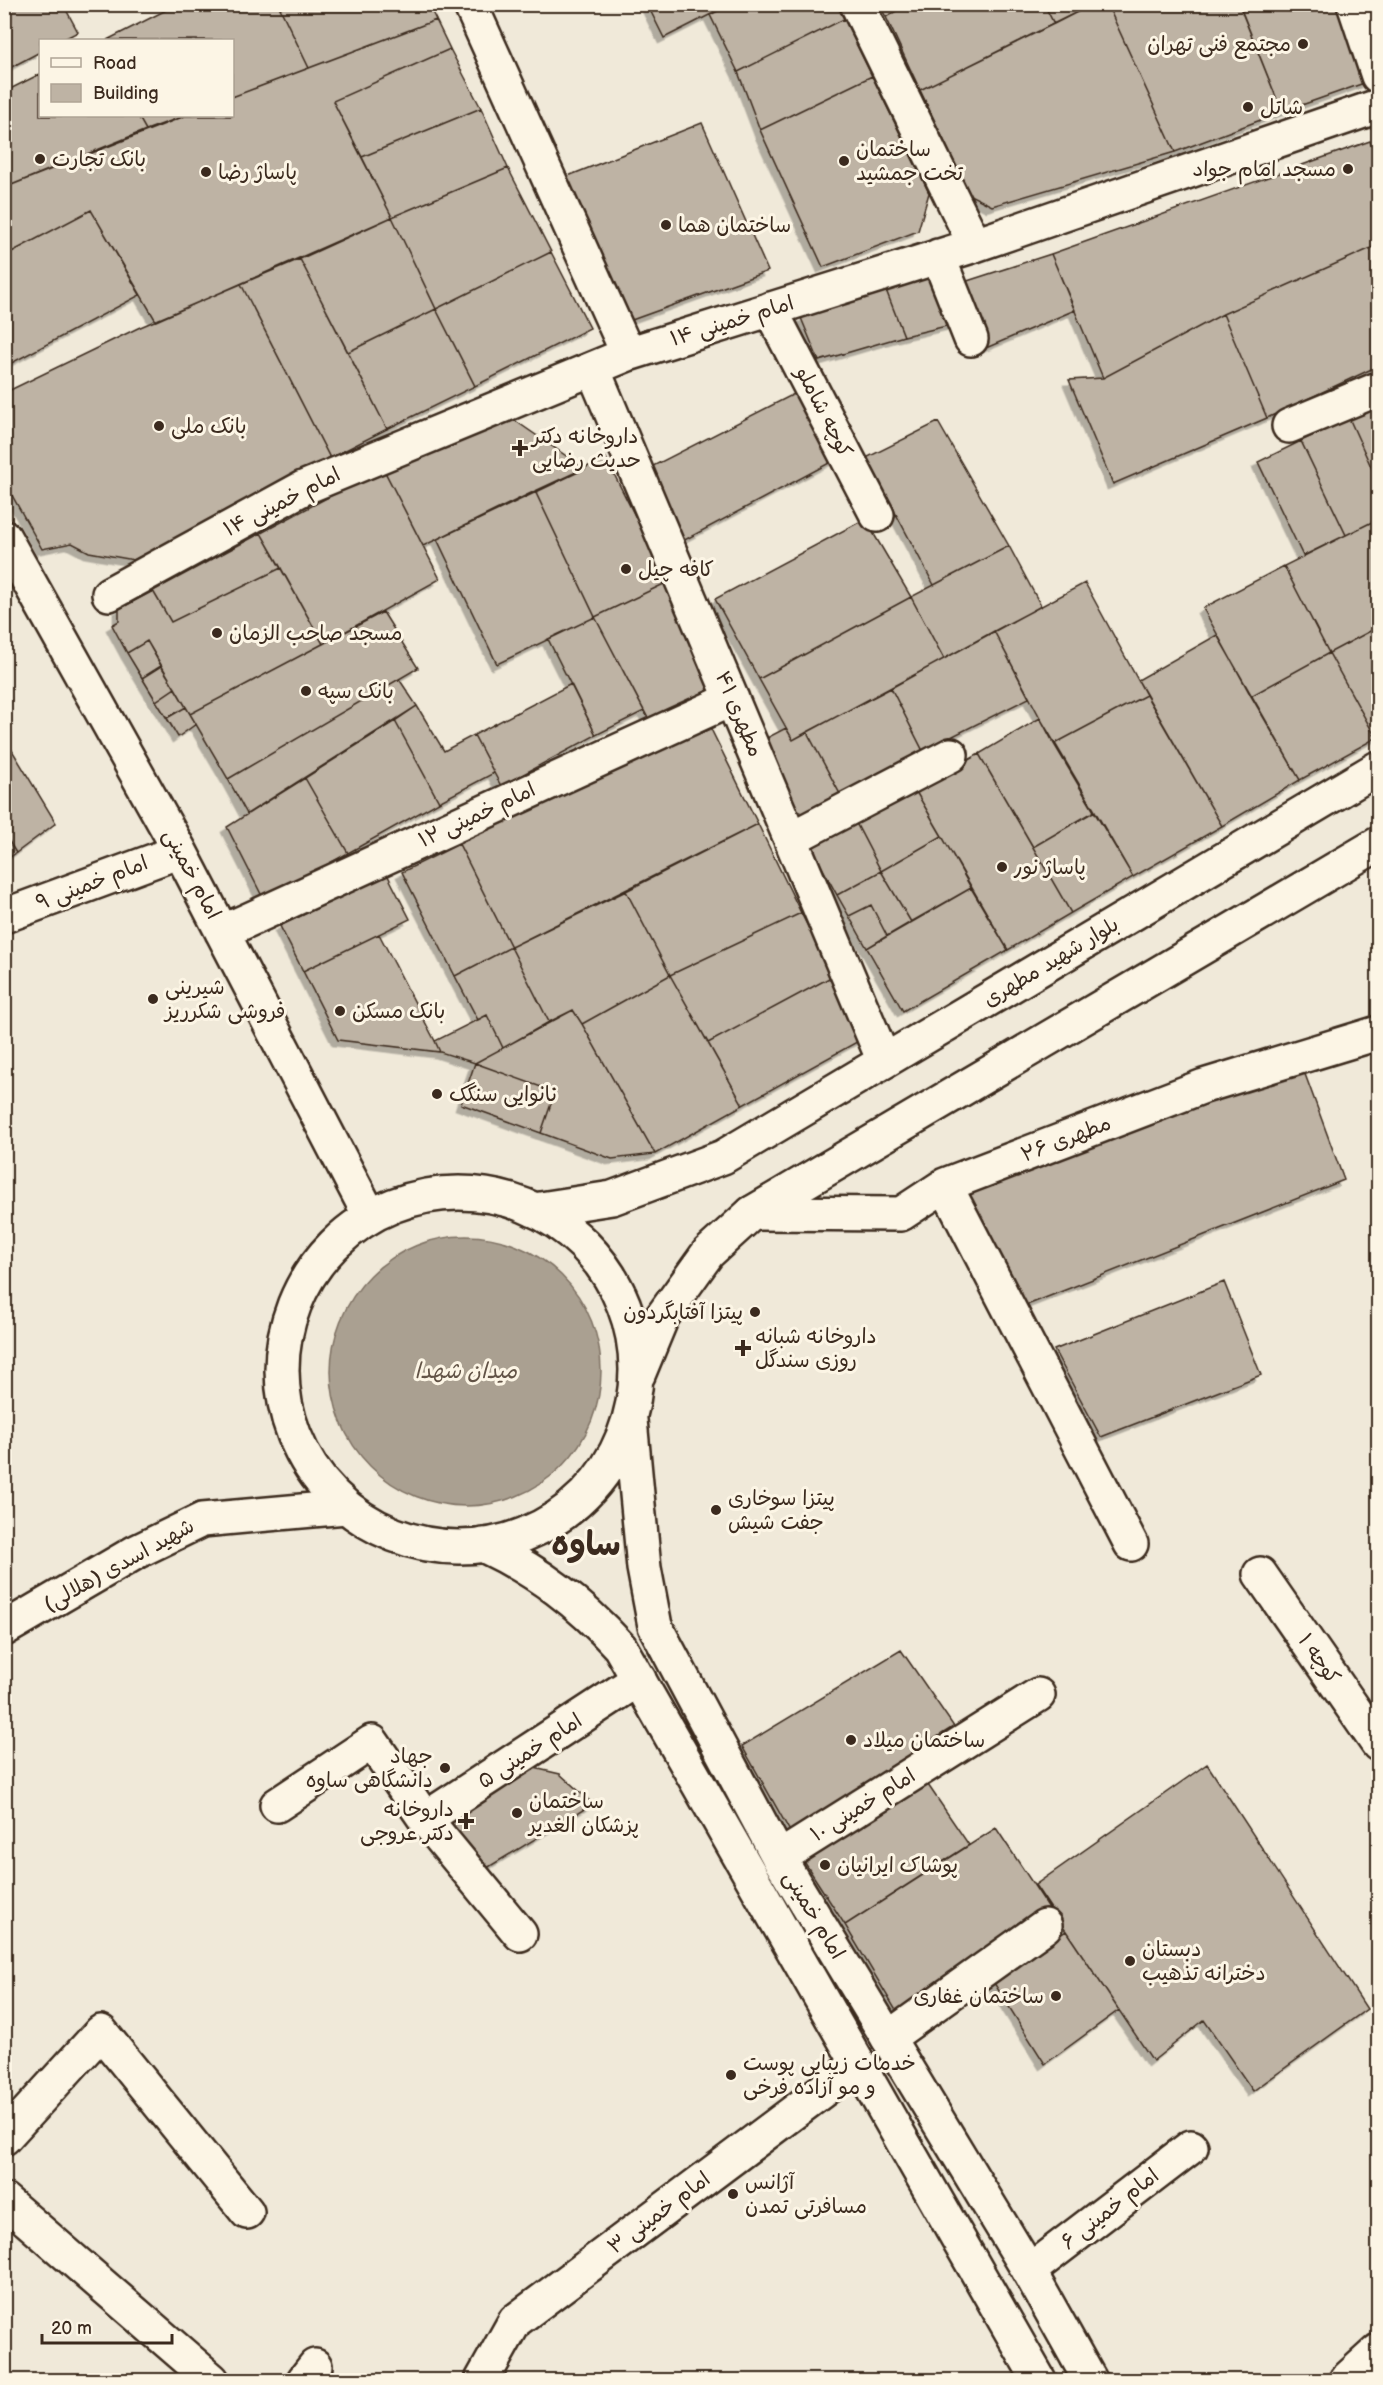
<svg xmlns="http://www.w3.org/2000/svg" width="1383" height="2385" font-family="'Balsamiq Sans','Playpen Sans Arabic',sans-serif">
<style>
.water{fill:#aaa091;stroke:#7e7163;stroke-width:1.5}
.building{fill:#beb3a4;stroke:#3b2a1e;stroke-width:1.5;filter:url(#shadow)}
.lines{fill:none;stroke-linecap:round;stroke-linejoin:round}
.minor-casing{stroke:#3b2a1e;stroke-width:38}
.major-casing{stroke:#3b2a1e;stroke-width:38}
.minor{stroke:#fcf5e5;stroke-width:33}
.major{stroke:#fcf5e5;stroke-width:33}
.poi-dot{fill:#3b2a1e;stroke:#fcf5e5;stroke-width:2}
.labels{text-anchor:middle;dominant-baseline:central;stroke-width:6;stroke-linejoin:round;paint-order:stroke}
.poi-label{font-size:21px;fill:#3b2a1e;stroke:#fcf5e5;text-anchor:start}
.street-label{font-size:21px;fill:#3b2a1e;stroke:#fcf5e5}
.water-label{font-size:22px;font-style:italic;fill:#625346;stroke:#fcf5e5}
.town-label{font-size:33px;font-weight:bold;fill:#3b2a1e;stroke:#fcf5e5}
</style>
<defs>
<filter id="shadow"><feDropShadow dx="-5.5" dy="5.5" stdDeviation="0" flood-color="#0004"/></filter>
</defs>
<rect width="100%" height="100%" fill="#f0e9d9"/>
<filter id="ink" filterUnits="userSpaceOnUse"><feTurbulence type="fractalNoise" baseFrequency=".0167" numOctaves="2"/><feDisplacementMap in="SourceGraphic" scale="12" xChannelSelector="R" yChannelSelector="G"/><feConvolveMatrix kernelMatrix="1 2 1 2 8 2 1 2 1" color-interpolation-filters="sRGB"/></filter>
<g filter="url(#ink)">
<path class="water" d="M331 1371a135 135 0 1 1 270 0a135 135 0 1 1-270 0Z"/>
<path class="building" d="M4 4H63L78 32 62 40H40V52L4 71Z
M178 4H278L309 68 232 97V40H107Z
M278 4H428L436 20 309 68Z
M647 4H731L664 38Z
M731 4H836L844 19 738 72 710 15Z
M879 4H908L886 17Z
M908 4H1044L1054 24 920 90 886 17Z
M1044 4H1093L1054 24Z
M1093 4H1107L1175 152 992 206 970 195 920 90Z
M1107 4H1239L1282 112 1175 152Z
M1337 4 1367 82 1282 112 1239 5Z
M844 19 872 76 760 130 738 72Z
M436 20 450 49 333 101 392 217 156 321 91 210 4 256V188L185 116H232V97Z
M450 49 481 108 362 157 333 101Z
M40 74V116H138L146 130 4 188V92Z
M872 76 929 193 918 231 823 267 760 130Z
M481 108 508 168 392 217 362 157Z
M138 116H184L146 130Z
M702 123 768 271 629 321 563 178Z
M1370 141 1378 162V245L1223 314 1103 378 1051 254Z
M508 168 551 252 436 309 392 217Z
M91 210 140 295 4 367V256Z
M392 217 436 309 348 352 300 259Z
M1378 245V366L1267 418 1223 314Z
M551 252 590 328 475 386 436 309Z
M1051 254 1075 310 986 348 961 283Z
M300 259 387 429 330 458 241 284Z
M938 274 955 324 904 336 886 290Z
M241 284 330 458 134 560 89 552 72 543 42 549 4 481V393L138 328Z
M886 290 904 336 819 361 801 318Z
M436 309 475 386 387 429 348 352Z
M1223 314 1267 418 1113 484 1069 380 1103 378Z
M798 392 835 460 679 543 647 469Z
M1378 405V482L1349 418Z
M504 413 585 469 423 546 383 468Z
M1349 418 1378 482V519L1346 535 1301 441Z
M938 422 1009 546 934 585 866 458Z
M1301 441 1346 535 1303 556 1258 462Z
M606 458 668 582 595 617 535 491Z
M383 468 440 579 323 644 261 533Z
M535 491 595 617 497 664 437 539Z
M865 519 911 597 759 679 715 599Z
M1378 519V627L1329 653 1284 566Z
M261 533 281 568 171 622 153 591Z
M1009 546 1041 606 944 659 911 597Z
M1284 566 1329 653 1251 696 1203 608Z
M281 568 323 644 190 714 147 641 127 653 112 625 119 621V609L153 591 171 622Z
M668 582 717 687 649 720 595 617Z
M1085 583 1146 695 1054 744 994 631Z
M911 597 944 659 793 740 759 679Z
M383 612 418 668 228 779 190 714Z
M595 617 644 711 596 735 548 639Z
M1378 627V737L1376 738 1329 653Z
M994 631 1029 698 923 751 891 688Z
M1217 635 1300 780 1222 826 1138 680Z
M147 641 196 724 178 737 127 653Z
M147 641 161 666 142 678 127 653Z
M1329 653 1376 738 1300 780 1251 696Z
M161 666 175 688 156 701 142 678Z
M399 679 417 706 247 814 228 779Z
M571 684 596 735 501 786 474 735Z
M175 688 186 707 167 718 156 701Z
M891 688 923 751 840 794 807 732Z
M1146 695 1222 826 1133 877 1054 744Z
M417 706 444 751 474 735 494 773 439 802 395 721Z
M186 707 196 724 178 737 167 718Z
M1040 718 1095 811 1033 847 979 754Z
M395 721 439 802 348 853 305 778Z
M707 721 758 824 511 947 459 844Z
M786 728 793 740 807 732 840 794 800 815 761 741Z
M4 737 56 823 16 853 4 833Z
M979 754 1071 913 1008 950 915 790Z
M305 778 348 853 264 900 227 827Z
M915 790 942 836 881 871 855 821Z
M1095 811 1133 877 1071 913 1033 847Z
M855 821 881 871 837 895 810 845Z
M758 824 801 913 670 975 626 891Z
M4 833 16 853 4 861Z
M942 836 971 888 911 922 881 871Z
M459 844 511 947 455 976 402 872Z
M881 871 911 922 887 936 871 905 849 916 837 895Z
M387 874 410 919 303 971 280 926Z
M971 888 1008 950 903 1011 867 948Z
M626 891 670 975 582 1024 573 1010 549 1022 511 947Z
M871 905 887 936 867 948 849 916Z
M801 913 833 976 708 1043 670 975Z
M379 934 435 1041 440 1052 338 1040 303 971Z
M511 947 549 1022 503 1048 487 1015 478 1020 455 976Z
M670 975 743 1105 655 1154 582 1024Z
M833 976 866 1037 743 1105 708 1043Z
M573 1010 582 1024 655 1154 612 1159 541 1133 555 1092 475 1063Z
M487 1015 503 1048 475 1063 440 1052 435 1041Z
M475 1063 555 1092 541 1133 461 1104Z
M1302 1066 1344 1180 1022 1307 963 1187Z
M1224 1282 1261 1375 1101 1437 1054 1350Z
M901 1650 959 1734 792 1835 742 1746Z
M1207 1764 1367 2009 1253 2091 1204 2020 1153 2061 1035 1885Z
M530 1767 560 1774 593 1804 482 1871 441 1821Z
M924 1779 969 1845 845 1925 803 1860Z
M996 1828 1049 1908 898 2014 845 1925Z
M1066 1931 1119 2010 1045 2064 994 1983Z"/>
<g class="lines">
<g class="minor-casing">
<path id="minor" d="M470 4 628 354
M857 4 975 245
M1354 4 1378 76
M938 256 971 339
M770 309 877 515
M593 369 884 1061
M1289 426 1378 389
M4 537 180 851 370 1216
M109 594 303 488 628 354 975 245 1378 106
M792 838 951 755
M4 916 180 851
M222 932 732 699
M945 1185 1131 1544
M752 1213 901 1214 945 1185 1204 1086 1378 1033
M1260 1574 1378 1744
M4 1629 136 1552 202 1520 346 1507
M277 1805 372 1742 425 1819
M779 1858 1038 1695
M520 1934 425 1819 639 1679
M888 2038 1045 1926
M4 2138 101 2032 247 2212
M4 2200 212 2380
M1029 2271 1191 2147
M304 2380 315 2366
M482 2380 515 2321 858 2064
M1346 2380 1378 2351"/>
</g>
<g class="major-casing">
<path id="major" d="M282 1370a177 177 0 1 1 354 0a177 177 0 1 1-354 0Z
M534 1210 612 1198 723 1157 1378 768
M638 1375 662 1317 708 1253 752 1213 1378 844
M630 1420 644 1568 655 1626 779 1858 1029 2271 1090 2380
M483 1545C538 1571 579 1602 620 1647L1039 2380"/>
</g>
<use href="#minor" class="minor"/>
<use href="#major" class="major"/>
</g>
</g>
<g class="poi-dot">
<circle cx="1303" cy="44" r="6"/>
<circle cx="1248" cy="107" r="6"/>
<circle cx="40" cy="159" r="6"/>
<circle cx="844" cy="161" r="6"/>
<circle cx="1348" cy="169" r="6"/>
<circle cx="206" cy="172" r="6"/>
<circle cx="666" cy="225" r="6"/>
<circle cx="159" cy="426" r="6"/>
<path d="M517 439h6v6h6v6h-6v6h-6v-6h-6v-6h6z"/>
<circle cx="626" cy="569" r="6"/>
<circle cx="217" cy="633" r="6"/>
<circle cx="306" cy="691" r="6"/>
<circle cx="1002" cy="867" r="6"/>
<circle cx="153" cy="999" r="6"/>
<circle cx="340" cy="1011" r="6"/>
<circle cx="437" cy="1094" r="6"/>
<circle cx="755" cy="1312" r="6"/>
<path d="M740 1339h6v6h6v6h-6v6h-6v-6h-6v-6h6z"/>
<circle cx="716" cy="1510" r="6"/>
<circle cx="851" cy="1740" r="6"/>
<circle cx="445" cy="1768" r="6"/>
<circle cx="517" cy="1813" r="6"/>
<path d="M463 1812h6v6h6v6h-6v6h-6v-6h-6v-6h6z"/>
<circle cx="825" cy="1865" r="6"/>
<circle cx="1130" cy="1961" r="6"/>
<circle cx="1056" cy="1996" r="6"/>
<circle cx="731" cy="2075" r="6"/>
<circle cx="733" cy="2194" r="6"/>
</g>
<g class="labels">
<g class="poi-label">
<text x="1291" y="44" text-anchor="end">مجتمع فنی تهران</text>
<text x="1260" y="107">شاتل</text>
<text x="856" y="149">ساختمان<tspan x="856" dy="24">تخت جمشید</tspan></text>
<text x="52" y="159">بانک تجارت</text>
<text x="1336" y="169" text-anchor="end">مسجد امام جواد</text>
<text x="218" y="172">پاساژ رضا</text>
<text x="678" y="225">ساختمان هما</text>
<text x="171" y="426">بانک ملی</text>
<text x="532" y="436">داروخانه دکتر<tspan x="532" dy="24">حدیث رضایی</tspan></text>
<text x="638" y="569">کافه چیل</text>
<text x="229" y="633">مسجد صاحب الزمان</text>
<text x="318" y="691">بانک سپه</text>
<text x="1014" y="867">پاساژ نور</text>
<text x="165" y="987">شیرینی<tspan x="165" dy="24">فروشی شکرریز</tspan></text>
<text x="352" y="1011">بانک مسکن</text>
<text x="449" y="1094">نانوایی سنگک</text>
<text x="743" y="1312" text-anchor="end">پیتزا آفتابگردون</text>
<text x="755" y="1336">داروخانه شبانه<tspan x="755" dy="24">روزی سندگل</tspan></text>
<text x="728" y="1498">پیتزا سوخاری<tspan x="728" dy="24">جفت شیش</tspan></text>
<text x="863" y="1740">ساختمان میلاد</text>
<text x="433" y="1756" text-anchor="end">جهاد<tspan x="433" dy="24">دانشگاهی ساوه</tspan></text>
<text x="529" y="1801">ساختمان<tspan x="529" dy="24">پزشکان الغدیر</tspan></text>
<text x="454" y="1809" text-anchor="end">داروخانه<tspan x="454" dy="24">دکتر عروجی</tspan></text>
<text x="837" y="1865">پوشاک ایرانیان</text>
<text x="1142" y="1949">دبستان<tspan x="1142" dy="24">دخترانه تذهیب</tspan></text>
<text x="1044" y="1996" text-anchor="end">ساختمان غفاری</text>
<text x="743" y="2063">خدمات زیبایی پوست<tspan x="743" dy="24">و مو آزاده فرخی</tspan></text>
<text x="745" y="2182">آژانس<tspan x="745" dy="24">مسافرتی تمدن</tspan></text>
</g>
<g class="street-label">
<text transform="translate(732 321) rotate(-17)">امام خمینی ۱۴</text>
<text transform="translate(824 412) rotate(63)">کوچه شاملو</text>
<text transform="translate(282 502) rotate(-27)">امام خمینی ۱۴</text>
<text transform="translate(739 714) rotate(67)">مطهری ۴۱</text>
<text transform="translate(477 815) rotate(-25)">امام خمینی ۱۲</text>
<text transform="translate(192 874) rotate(62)">امام خمینی</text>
<text transform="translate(92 883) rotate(-21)">امام خمینی ۹</text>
<text transform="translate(1051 962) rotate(-31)">بلوار شهید مطهری</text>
<text transform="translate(1066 1139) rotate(-21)">مطهری ۲۶</text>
<text transform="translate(119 1565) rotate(-29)">شهید اسدی (هلالی)</text>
<text transform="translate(1319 1659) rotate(55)">کوچه ۱</text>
<text transform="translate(530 1751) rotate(-33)">امام خمینی ۵</text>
<text transform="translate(863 1805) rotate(-32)">امام خمینی ۱۰</text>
<text transform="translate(814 1915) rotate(59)">امام خمینی</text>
<text transform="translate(1110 2209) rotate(-38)">امام خمینی ۶</text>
<text transform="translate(659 2213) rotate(-37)">امام خمینی ۳</text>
</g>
<g class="water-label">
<text x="466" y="1371">میدان شهدا</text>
</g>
<g class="town-label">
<text x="586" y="1545">ساوه</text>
</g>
</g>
<rect width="1383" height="2385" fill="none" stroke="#fcf5e5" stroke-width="24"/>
<rect x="12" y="12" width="1359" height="2361" fill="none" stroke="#3b2a1e" stroke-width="2" filter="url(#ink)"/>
<rect x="39" y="39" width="195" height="78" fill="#fcf5e5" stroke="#afa495" stroke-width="1.5"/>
<rect x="51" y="58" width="30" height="9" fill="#fcf5e5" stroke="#afa495" stroke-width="1.5"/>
<text x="93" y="69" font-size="18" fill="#3b2a1e">Road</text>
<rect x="51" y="84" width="30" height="18" fill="#beb3a4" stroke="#afa495" stroke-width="1.5"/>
<text x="93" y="99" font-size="18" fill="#3b2a1e">Building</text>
<path d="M42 2334v9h130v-9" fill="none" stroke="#3b2a1e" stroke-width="3"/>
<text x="51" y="2334" font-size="18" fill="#3b2a1e" stroke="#fcf5e5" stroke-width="4.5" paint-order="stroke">20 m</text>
</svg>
